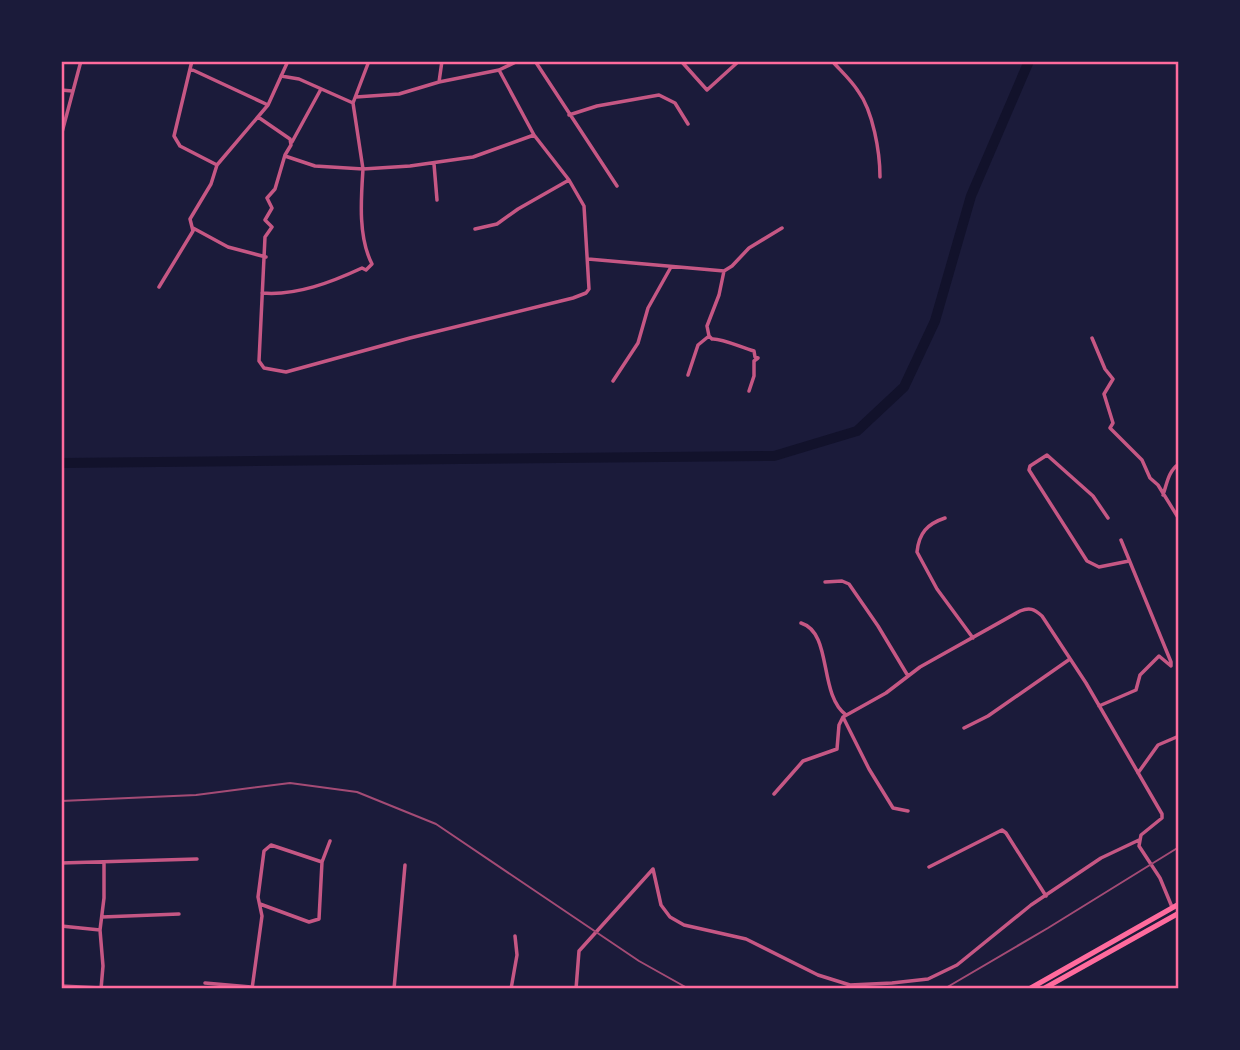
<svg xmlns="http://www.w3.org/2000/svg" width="1240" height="1050" font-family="Ubuntu,sans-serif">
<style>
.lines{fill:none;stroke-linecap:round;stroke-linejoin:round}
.river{stroke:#12122b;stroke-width:10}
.minor{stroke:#c65784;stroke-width:3.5}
.trunk{stroke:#ff6b9d;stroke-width:5}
.rail{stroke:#a44b75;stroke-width:2}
.neatline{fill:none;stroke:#ff6b9d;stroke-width:2.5}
</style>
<rect width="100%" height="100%" fill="#1b1b3a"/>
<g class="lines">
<path class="river" d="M61 463 774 456 857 431 904 387 935 321 971 196 1029 61"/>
<path class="minor" d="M192 61 190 69 195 71 268 105
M535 61 617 186
M681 61 707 90 739 61
M832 61C841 71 851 80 858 91 873 111 880 152 880 177
M190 69 174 136 180 146 217 165
M281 76 299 79 353 103
M439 82 442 61
M61 90 72 91
M356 97 399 94 439 82 499 70 518 61
M569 115 597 106 659 95 675 103 688 124
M258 117 290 139 291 145 285 155 275 189 267 198 272 208 265 220 272 227 265 237 259 361 264 368 286 372 410 338 573 298 586 293 589 289 584 206 569 180 534 135 499 70
M61 136 81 61
M292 142 321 89
M285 156 315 166 363 169 353 103 369 61
M434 164 437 200
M193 228 228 247 266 257
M475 229 497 224 518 209 569 180
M588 259 724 271
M159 287 193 231 190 219 211 184 217 165 268 105 288 61
M262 293C296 296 332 282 362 268L366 270 372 264C358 237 361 199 363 169L410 166 473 157 534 135
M709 336 712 339C722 338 742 348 754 351L755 357 758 358 754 361V376L749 391
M1092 338 1105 369 1113 379 1104 394 1113 423 1110 428 1142 460 1150 478 1158 485 1179 519
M688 375 698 345 709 336 707 326 719 295 724 271 732 266 749 248 782 228
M613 381 638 343 648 308 671 267
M1163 495C1167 484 1168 471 1179 464
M945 518C927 524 919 533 917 552L937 589 973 638
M1108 518 1093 496 1047 455 1030 466 1029 470 1087 561 1099 567 1129 561
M825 582 842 581 849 584 878 626 908 676
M801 623C833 633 818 694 846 715
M1099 706 1136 690 1140 675 1159 656 1171 666V662L1121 540
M843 717 869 769 893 808 908 811
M964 728 988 716 1070 659
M1138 773 1158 745 1179 736
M774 794 803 761 837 749 839 725 843 717 886 693 920 667 1020 611C1030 607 1034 609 1042 616L1086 683 1162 814V818L1141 835 1139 846 1160 878 1172 907
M61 863 197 859
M929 867 1002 830 1006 833 1046 896
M653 869 661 905 670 917 684 925 746 939 818 975 850 985 892 983 928 979 957 965 1031 905 1101 858 1139 840
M260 904 309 922 319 919 322 862 330 841
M102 917 179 914
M61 926 100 930
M205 983 251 987
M61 986 101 988
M101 989 103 966 100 930 104 898V863
M252 989 262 916 258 897 264 851 271 845 322 862
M394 989 405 865
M511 989 517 955 515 936
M576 989 579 951 653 869"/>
<path class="trunk" d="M1029 989 1179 904
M1043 989 1179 913"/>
<path class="rail" d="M61 801 196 795 290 783 357 792 436 824 639 961 689 989
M944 989 1048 928 1179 847"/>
</g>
<rect width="1240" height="1050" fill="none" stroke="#1b1b3a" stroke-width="126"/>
<rect x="63" y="63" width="1114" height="924" class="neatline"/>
</svg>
